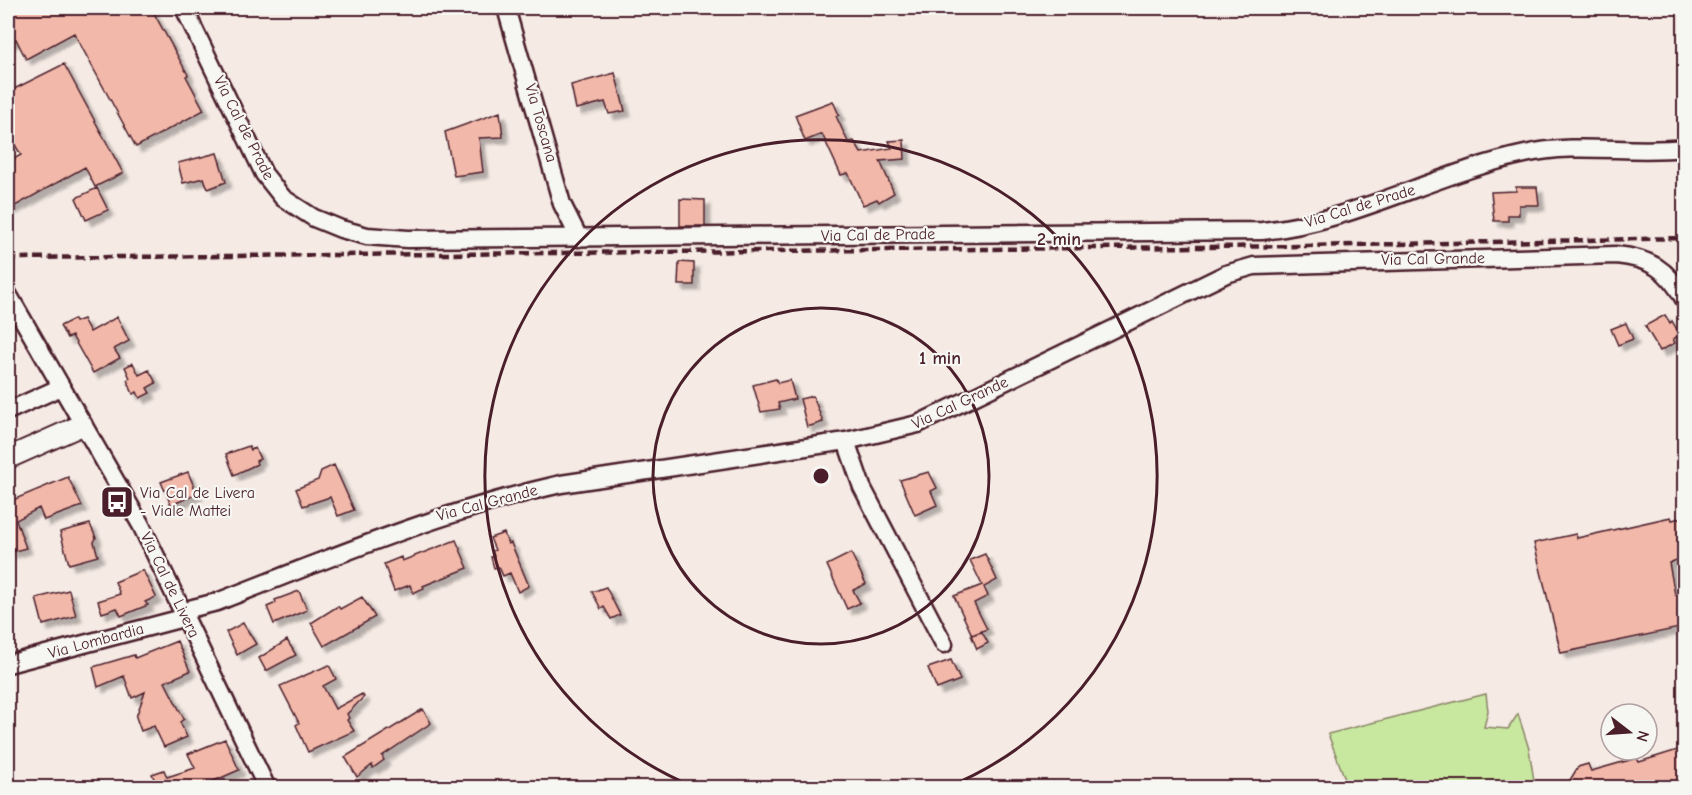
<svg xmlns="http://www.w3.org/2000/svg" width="1692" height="795" font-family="'Comic Neue',sans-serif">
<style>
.green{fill:#c8e8a0;stroke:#898466;stroke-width:1.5}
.building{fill:#f2b9aa;stroke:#4a1f2b;stroke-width:1.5;filter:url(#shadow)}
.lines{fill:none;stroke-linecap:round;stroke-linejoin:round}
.minor-casing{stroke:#4a1f2b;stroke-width:21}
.major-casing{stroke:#4a1f2b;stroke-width:24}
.minor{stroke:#f6f6f2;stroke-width:16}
.major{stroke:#f6f6f2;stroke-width:20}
.rail{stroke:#4a1f2b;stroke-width:4.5;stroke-dasharray:9 4.5;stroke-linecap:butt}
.ring{fill:none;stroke:#4a1f2b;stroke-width:3}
.labels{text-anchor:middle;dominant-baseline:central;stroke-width:4.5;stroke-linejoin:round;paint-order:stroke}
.street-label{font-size:16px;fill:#4a1f2b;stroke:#f6f6f2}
.poi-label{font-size:16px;fill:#4a1f2b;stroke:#f6f6f2;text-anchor:start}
.centre{fill:#4a1f2b;stroke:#f6f6f2;stroke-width:3}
.ring-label{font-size:18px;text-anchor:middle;font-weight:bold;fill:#4a1f2b;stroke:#f6f6f2;stroke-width:4.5;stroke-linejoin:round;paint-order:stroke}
</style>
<defs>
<filter id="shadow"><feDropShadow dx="5.5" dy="5.5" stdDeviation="1.5" flood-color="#0004"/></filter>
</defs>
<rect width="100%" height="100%" fill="#f5eae4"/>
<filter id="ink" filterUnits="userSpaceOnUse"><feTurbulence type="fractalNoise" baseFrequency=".0167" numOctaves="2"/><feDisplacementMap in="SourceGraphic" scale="12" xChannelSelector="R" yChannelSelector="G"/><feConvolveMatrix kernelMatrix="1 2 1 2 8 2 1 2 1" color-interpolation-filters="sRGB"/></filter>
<g filter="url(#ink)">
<path class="green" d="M1486 694 1488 711 1484 727 1508 729 1518 714 1529 749 1535 787H1348L1328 734Z"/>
<path class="building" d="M8 8H151L188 75 186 76 204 110 136 147 74 33 26 59 16 39 8 43Z
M64 64 123 173 95 187 85 167 8 210V162L21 155 8 133V92Z
M615 73 625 111 609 114 605 102 576 109 571 85Z
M833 101 839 115 836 116 848 142 854 141 861 153 892 148 889 141 904 140 905 159 880 161 894 193 879 202 877 199 863 205 848 173 841 175 822 134 805 141 795 115Z
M500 112 503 137 479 138 483 172 454 176 445 132Z
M217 153 226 182 208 189 204 178 183 183 178 163Z
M1516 187H1537L1539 205H1519V215H1508V221H1494L1491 192 1516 191Z
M97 188 108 210 86 220 76 198Z
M680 199 705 200V226H680Z
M679 262 694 263V285H678Z
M1665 315 1670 323 1672 321 1680 335 1673 339 1675 343 1660 351 1645 326Z
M117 317 129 341 114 349 120 358 93 373 72 336 67 338 60 326 74 319 75 322 83 319 90 332Z
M1626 323 1633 339 1618 345 1611 329Z
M133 363 139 375 149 370 156 383 147 388 150 393 140 398 137 392 133 394 127 380 130 378 125 367Z
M776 379 778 383 790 380 795 399 778 403 780 409 761 412 753 385Z
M813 396 823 422 807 427 800 399Z
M249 446 251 450 255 448 260 459 256 461 257 464 234 475 226 454Z
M334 465 354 510 338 516 330 497 303 506 296 489 318 480 321 471Z
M188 472 197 494 171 505 161 482Z
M929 472 937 488 931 491 937 505 915 515 900 480Z
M68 477 82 506 44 520 39 508 16 520 26 548 11 552 8 540V502Z
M1671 517 1672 520 1684 517V557L1669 563 1675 595 1684 594V627L1561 653 1534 543 1576 534 1577 538Z
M90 524 96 538 94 542 98 556 69 564 60 532Z
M504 533 508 544 511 543 529 586 518 592 510 573 503 576 499 567 494 568 491 557 494 556 492 551 495 550 490 538Z
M456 540 468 568 423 586 424 588 413 593 410 585 394 591 384 564 401 557 402 561Z
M851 553 866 584 853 590 860 603 847 609 827 565Z
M985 554 997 580 984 587 988 596 974 603 987 629 972 635 954 596 982 585 970 560Z
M143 570 156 597 145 602 148 605 121 616 117 608 102 613 98 601 120 594 115 582Z
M606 587 620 615 611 619 604 607 601 609 592 592Z
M69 590 76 616 43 625 36 598Z
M299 591 307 610 274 624 267 607 276 603 275 600Z
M362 597 375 617 324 646 311 623 338 606 340 609Z
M243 623 256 644 237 655 226 632Z
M982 632 988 643 977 649 971 635Z
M287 640 296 655 266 671 259 658Z
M177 641 190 671 165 682 184 719 180 722 187 737 164 747 154 726 141 731 136 717 145 692 132 698 124 676 98 687 93 667 134 655 135 658Z
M951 660 960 680 937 689 928 668Z
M329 665 336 679 323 686 335 709 362 694 364 697 347 714 349 718 347 720 354 731 308 752 296 725 299 723 280 686Z
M423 709 431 723 382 756 384 760 373 768 372 765 357 777 345 757Z
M225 739 239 770 198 788H141V785L155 781 152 774 164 770 167 777 195 768 188 754Z
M1684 748V788H1565L1578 767 1588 764 1591 771 1637 758 1639 762Z"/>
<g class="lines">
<g class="minor-casing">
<path id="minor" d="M184 8 264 174 283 198 314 218 341 229 367 236 408 239 1262 231C1350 223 1439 172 1525 154 1578 142 1631 154 1684 148
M506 8 562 204 579 238
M8 294 141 525 267 788
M8 411 61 387
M846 441 862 487 944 644
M8 664 179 619 193 608 217 602C330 558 442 511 561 484L846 441 918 424 1226 274 1254 266 1616 255C1649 258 1668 269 1684 299"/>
</g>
<g class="major-casing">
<path id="major" d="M8 458 82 425"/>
</g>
<use href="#minor" class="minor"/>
<use href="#major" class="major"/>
<path class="rail" d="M8 258 1307 246 1684 238"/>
</g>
</g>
<g class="ring">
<circle cx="821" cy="476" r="168"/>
<path d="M692 786A336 336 0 1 1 950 786"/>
</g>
<defs>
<g id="bus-square" transform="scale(1.725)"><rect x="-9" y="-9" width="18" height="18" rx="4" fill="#4a1f2b" stroke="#f6f6f2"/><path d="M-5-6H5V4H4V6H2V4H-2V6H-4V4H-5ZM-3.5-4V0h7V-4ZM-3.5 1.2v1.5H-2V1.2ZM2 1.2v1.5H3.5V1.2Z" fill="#fff"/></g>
</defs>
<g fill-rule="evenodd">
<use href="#bus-square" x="117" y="502"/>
</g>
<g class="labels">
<g class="street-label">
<text transform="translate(541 123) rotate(74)">Via Toscana</text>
<text transform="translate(244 128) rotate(63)">Via Cal de Prade</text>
<text transform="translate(1360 206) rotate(-17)">Via Cal de Prade</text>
<text transform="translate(878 235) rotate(-1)">Via Cal de Prade</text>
<text transform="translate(1433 259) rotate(-1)">Via Cal Grande</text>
<text transform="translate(960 403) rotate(-25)">Via Cal Grande</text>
<text transform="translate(487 503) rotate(-15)">Via Cal Grande</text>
<text transform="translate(170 585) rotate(64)">Via Cal de Livera</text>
<text transform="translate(96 641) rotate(-15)">Via Lombardia</text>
</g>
<g class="poi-label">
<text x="140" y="493">Via Cal de Livera<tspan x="140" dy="18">- Viale Mattei</tspan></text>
</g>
</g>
<circle cx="821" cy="476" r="9" class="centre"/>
<g class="ring-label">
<text x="1059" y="245">2 min</text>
<text x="940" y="364">1 min</text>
</g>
<rect width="1692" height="795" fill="none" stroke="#f6f6f2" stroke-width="30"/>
<rect x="15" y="15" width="1662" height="765" fill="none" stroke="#4a1f2b" stroke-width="2" filter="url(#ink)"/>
<g transform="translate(1629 732) rotate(107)"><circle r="28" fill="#f6f6f2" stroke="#b1a0a2" stroke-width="1.5"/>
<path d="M0-4.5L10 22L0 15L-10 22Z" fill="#4a1f2b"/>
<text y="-9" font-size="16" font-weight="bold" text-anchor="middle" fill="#4a1f2b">N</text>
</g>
</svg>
